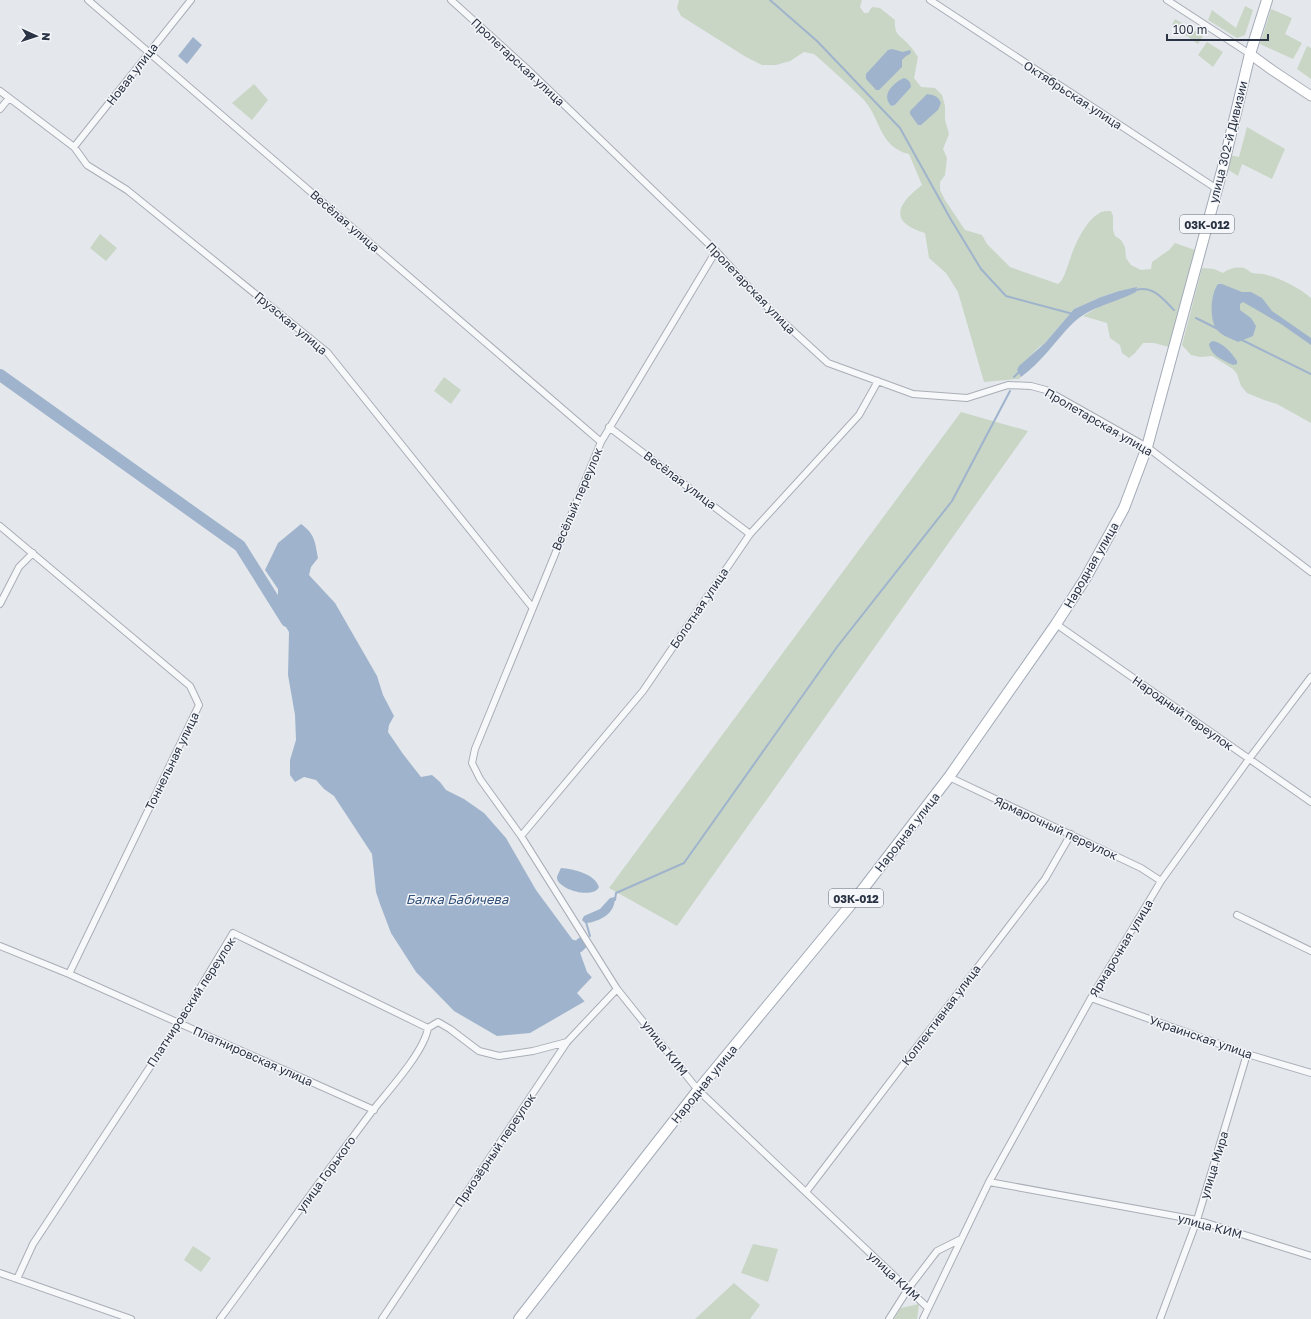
<svg xmlns="http://www.w3.org/2000/svg" width="1311" height="1319" font-family="'Golos Text',sans-serif">
<style>
.green{fill:#c9d6c5;fill-rule:evenodd}
.water{fill:#9fb4cc}
.pier{fill:#e4e7ec}
.lines{fill:none;stroke-linecap:round;stroke-linejoin:round}
.stream{stroke:#9fb4cc;stroke-width:2}
.river{stroke:#9fb4cc;stroke-width:12}
.street-casing{stroke:#a9aeb7;stroke-width:8}
.secondary-casing{stroke:#a9aeb7;stroke-width:11}
.primary-casing{stroke:#a3abb8;stroke-width:12}
.street{stroke:#f7f8fa;stroke-width:6}
.secondary{stroke:#fff;stroke-width:9}
.primary{stroke:#fff;stroke-width:10}
.labels{text-anchor:middle;dominant-baseline:central;stroke-width:3;stroke-linejoin:round;paint-order:stroke}
.shield{fill:#f4f6f9;stroke:#676e7b;stroke-width:1}
.shield-label{font-size:11px;font-weight:bold;fill:#2b3445}
.street-label{font-size:12px;fill:#2b3445;stroke:#f4f6f9}
.water-label{font-size:13px;font-style:italic;fill:#34527a;stroke:#f4f6f9}
</style>
<rect width="100%" height="100%" fill="#e4e7ec"/>
<path class="green" d="M679 0H862L860 7 864 13H868L872 7 880 8 895 20C894 37 901 35 910 46 913 49 915 53 918 57L914 78 921 87 935 88 942 95 945 106V120L949 134 943 149 947 158 945 175 940 182V190L945 200 965 230 982 235 987 244 1010 267 1058 284C1064 279 1064 275 1067 268 1073 249 1083 222 1101 212 1104 211 1107 211 1111 211L1113 216V230L1115 236 1121 240 1125 247 1126 258 1131 265 1141 270 1151 269 1152 262 1169 250 1175 243 1195 250 1169 347 1154 343H1143L1135 353 1129 358 1122 353 1120 345 1110 338 1107 323 1083 316 1100 306 1136 292 1137 288 1119 291 1101 297 1074 309 1045 343 1038 348 1017 370 1021 377 1019 379 984 382 958 292 946 273 929 258 925 233C888 222 897 204 922 185L909 154C879 147 881 119 864 100 848 84 831 69 814 54L804 52 790 61 776 65H762L746 57 681 16 677 8ZM891 88 904 95 895 105 891 106C886 98 886 96 891 88Z
M1245 6 1253 10 1245 35 1237 38 1208 20 1212 10 1236 28Z
M1271 9 1292 18 1285 34 1302 43 1293 59 1260 44Z
M1175 19 1203 36 1198 44 1172 25Z
M1207 42 1223 52 1213 67 1198 55Z
M1307 46 1311 48V79L1297 69Z
M254 84 268 100 252 120 232 103Z
M1247 127 1285 149 1272 179 1242 164 1238 176 1227 169 1230 155 1239 157Z
M100 234 117 248 106 261 90 248Z
M1202 268 1214 269 1223 273C1229 268 1239 266 1246 269 1248 270 1250 272 1252 273 1256 274 1262 273 1267 275 1282 279 1299 288 1311 298V423L1277 404 1264 400 1247 393 1241 386 1237 374 1233 369 1212 356 1200 357 1191 355 1182 345Z
M444 377 461 390 451 404 434 391Z
M961 412 1028 431 677 926 609 888Z
M753 1244 778 1249 768 1282 741 1273Z
M193 1246 211 1258 201 1272 184 1260Z
M734 1283 760 1305 750 1319H695Z
M919 1304 917 1319H894L901 1308Z"/>
<path class="water" d="M193 37 202 45 187 64 178 56Z
M892 49 903 52 910 50 911 52 910 54 906 56 902 60V67L879 90H876L866 79V74L888 50Z
M904 78C909 80 911 82 911 87L895 105 891 106C889 103 887 101 887 97 887 89 897 81 904 78Z
M927 94C934 95 938 96 941 103L938 110 921 125H918L910 114V111Z
M1218 284H1222L1242 292H1251L1262 298 1272 311 1311 338V345L1281 324 1243 302 1240 304V310L1251 318 1256 326 1253 336 1238 342C1232 339 1223 336 1218 331 1209 322 1210 294 1218 284Z
M1137 287 1136 292C1115 303 1091 306 1073 323 1055 341 1042 362 1021 377L1017 370 1019 366 1045 343 1074 309 1101 297 1119 291Z
M1212 341C1223 342 1232 353 1237 361V364L1233 365C1223 360 1211 356 1209 344Z
M301 524C315 534 315 542 318 558L311 567 309 575 335 603 377 676 383 695 394 716 389 725 388 732 403 754 421 777 432 775 440 782 446 790 464 799 484 813 506 838 536 890 578 947 587 972 599 985 589 987 587 1000 530 1033 497 1036 454 1011 416 972 391 933 380 904 376 892 372 854 334 796 324 789 316 780 304 777 295 782 290 775V760L296 740 295 715 288 675 289 632 278 614V589L265 570 278 543Z
M561 868C574 869 595 874 599 887 593 900 556 889 557 877 558 874 560 870 561 868Z
M615 897C615 901 614 905 613 907 609 917 594 923 585 923L582 920 584 916 600 909 610 898Z"/>
<path class="pier" d="M593 976 601 986 598 990 591 989 589 1001 586 1003 577 993Z"/>
<g class="lines">
<path class="stream" d="M770 0 817 41 900 128 950 218 981 269 1006 296 1073 314
M1136 290C1153 285 1163 299 1174 310
M1196 318 1218 329
M1240 339 1311 374
M1014 377 1020 371
M615 900 616 893 684 863 837 647 952 501 1010 391
M586 922 590 936"/>
<path class="river" d="M0 375 240 546 287 621
M562 944 578 947 582 943"/>
<g class="street-casing">
<path id="street" d="M88 0 601 442
M451 0 525 67 716 251 770 310 828 363 913 394 967 398 1008 385 1031 386 1046 390 1147 447 1311 572
M930 0 1217 189
M1167 0 1250 54
M0 91 74 147 87 165 127 190 327 352 532 607
M0 109 9 98
M74 147 191 0
M716 251 601 442 475 749 472 763 480 779 521 836 617 989 698 1090 927 1307
M609 427 750 534
M0 526 190 686 199 705 69 974
M0 604 19 567 33 553
M1056 624 1311 802
M949 777 1141 868 1161 881
M521 836 643 691 750 534 859 415 878 381
M1237 915 1311 951
M0 946 69 974 374 1110
M1091 998 1247 1054 1311 1073
M989 1182 1197 1220 1311 1256
M806 1192 1045 879 1071 834
M0 1273 131 1319
M17 1279 33 1244 179 1023 233 933 428 1028 438 1022 450 1029 479 1051 499 1056 533 1051 567 1042
M220 1319C271 1250 321 1179 373 1110 389 1090 424 1052 428 1028
M382 1319 567 1042 617 989
M889 1319 908 1289 937 1251 961 1239
M923 1319 989 1182 1091 998 1161 881 1249 759 1311 677
M1160 1319 1197 1220 1247 1054"/>
</g>
<g class="secondary-casing">
<path id="secondary" d="M1250 54 1272 70 1311 96"/>
</g>
<g class="primary-casing">
<path id="primary" d="M519 1319 698 1090 853 902 949 777 1056 624 1085 579 1124 508 1147 447 1223 167 1250 54 1267 0"/>
</g>
<use href="#street" class="street"/>
<use href="#secondary" class="secondary"/>
<use href="#primary" class="primary"/>
</g>
<g class="labels">
<g class="shield">
<rect x="1180" y="215" width="54" height="18" rx="3"/>
<rect x="829" y="889" width="54" height="18" rx="3"/>
</g>
<g class="shield-label">
<text x="1207" y="224">03К-012</text>
<text x="856" y="898">03К-012</text>
</g>
<g class="street-label">
<text transform="translate(518 62) rotate(43)">Пролетарская улица</text>
<text transform="translate(132 74) rotate(-52)">Новая улица</text>
<text transform="translate(1073 95) rotate(33)">Октябрьская улица</text>
<text transform="translate(1228 142) rotate(-76)">улица 302-й Дивизии</text>
<text transform="translate(345 221) rotate(41)">Весёлая улица</text>
<text transform="translate(751 288) rotate(46)">Пролетарская улица</text>
<text transform="translate(291 323) rotate(40)">Грузская улица</text>
<text transform="translate(1099 422) rotate(30)">Пролетарская улица</text>
<text transform="translate(680 480) rotate(37)">Весёлая улица</text>
<text transform="translate(577 499) rotate(-67)">Весёлый переулок</text>
<text transform="translate(1091 565) rotate(-60)">Народная улица</text>
<text transform="translate(699 608) rotate(-56)">Болотная улица</text>
<text transform="translate(1183 713) rotate(35)">Народный переулок</text>
<text transform="translate(172 761) rotate(-64)">Тоннельная улица</text>
<text transform="translate(1056 828) rotate(25)">Ярмарочный переулок</text>
<text transform="translate(907 832) rotate(-52)">Народная улица</text>
<text transform="translate(1121 948) rotate(-59)">Ярмарочная улица</text>
<text transform="translate(191 1002) rotate(-57)">Платнировский переулок</text>
<text transform="translate(941 1015) rotate(-53)">Коллективная улица</text>
<text transform="translate(1201 1037) rotate(19)">Украинская улица</text>
<text transform="translate(665 1048) rotate(52)">улица КИМ</text>
<text transform="translate(253 1056) rotate(24)">Платнировская улица</text>
<text transform="translate(704 1084) rotate(-51)">Народная улица</text>
<text transform="translate(495 1150) rotate(-56)">Приозёрный переулок</text>
<text transform="translate(1214 1165) rotate(-73)">улица Мира</text>
<text transform="translate(326 1174) rotate(-54)">улица Горького</text>
<text transform="translate(1210 1226) rotate(15)">улица КИМ</text>
<text transform="translate(894 1276) rotate(43)">улица КИМ</text>
</g>
<g class="water-label">
<text x="457" y="899">Балка Бабичева</text>
</g>
</g>
<g transform="translate(36 36) rotate(93)" stroke="#f4f6f9" stroke-width="3" paint-order="stroke">
<path d="M0-3L7 15L0 10L-7 15Z" fill="#2b3445"/>
<text y="-6" font-size="11" font-weight="bold" text-anchor="middle" fill="#2b3445">N</text>
</g>
<path d="M1167 34v6h101v-6" fill="none" stroke="#2b3445" stroke-width="2"/>
<text x="1173" y="34" font-size="12" fill="#2b3445" stroke="#f4f6f9" stroke-width="3" paint-order="stroke">100 m</text>
</svg>
